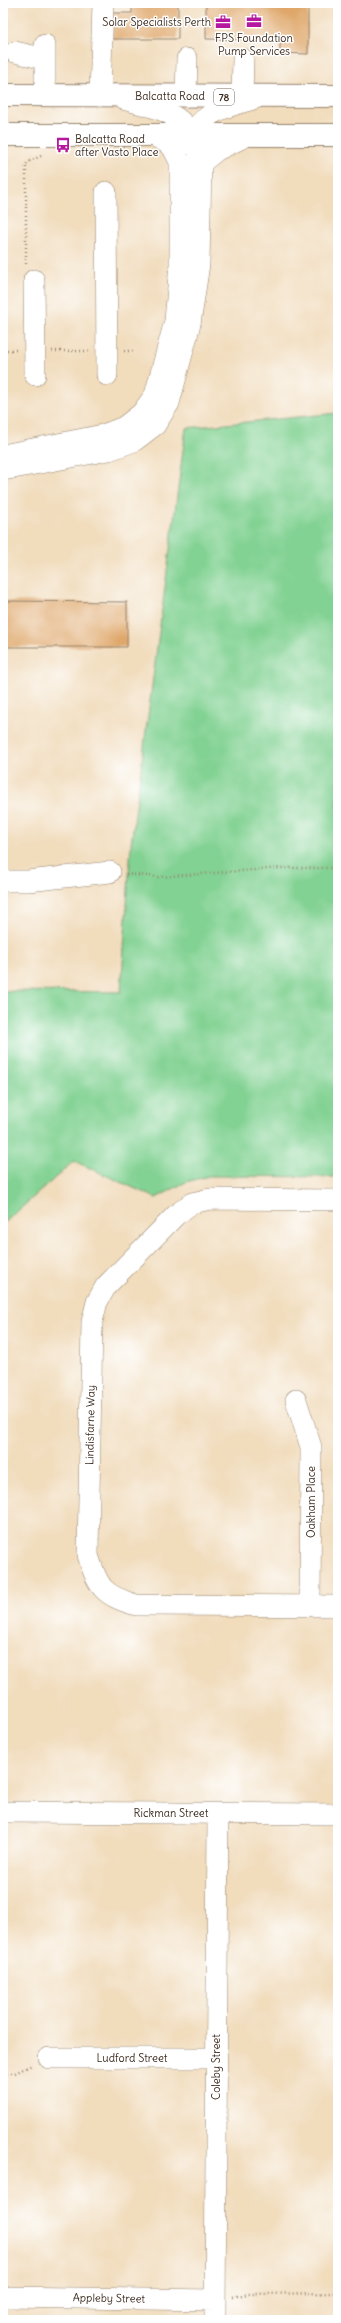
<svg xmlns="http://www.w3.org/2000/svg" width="341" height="2323" font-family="Delius,sans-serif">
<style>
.green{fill:#82d293;stroke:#5e7e58}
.building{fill:#dfa76b}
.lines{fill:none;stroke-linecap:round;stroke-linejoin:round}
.minor-casing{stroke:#96836d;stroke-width:22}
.major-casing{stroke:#96836d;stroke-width:24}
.path{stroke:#96836d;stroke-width:2.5;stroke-dasharray:1 3;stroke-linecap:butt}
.minor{stroke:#fff;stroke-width:21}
.major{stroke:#fff;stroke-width:22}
.labels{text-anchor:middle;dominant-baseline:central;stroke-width:3;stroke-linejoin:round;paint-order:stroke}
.shield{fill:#fff;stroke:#766a62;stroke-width:1}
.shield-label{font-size:10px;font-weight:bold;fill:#3b2a1e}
.poi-label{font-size:11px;fill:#3b2a1e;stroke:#fff;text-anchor:end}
.street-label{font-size:11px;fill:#3b2a1e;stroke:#fff}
</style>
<rect width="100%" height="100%" fill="#fff"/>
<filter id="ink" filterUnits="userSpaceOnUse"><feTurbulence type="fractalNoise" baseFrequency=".025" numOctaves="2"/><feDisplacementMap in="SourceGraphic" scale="8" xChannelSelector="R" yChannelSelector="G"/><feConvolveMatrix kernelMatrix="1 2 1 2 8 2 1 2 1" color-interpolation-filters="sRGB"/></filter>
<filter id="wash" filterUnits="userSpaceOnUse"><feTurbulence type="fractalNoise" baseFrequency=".012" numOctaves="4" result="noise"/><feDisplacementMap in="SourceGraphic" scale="16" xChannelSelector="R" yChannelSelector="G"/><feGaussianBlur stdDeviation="0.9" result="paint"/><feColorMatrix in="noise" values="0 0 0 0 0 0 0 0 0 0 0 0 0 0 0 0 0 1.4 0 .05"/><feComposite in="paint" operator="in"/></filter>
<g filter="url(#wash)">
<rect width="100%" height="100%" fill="#f1dcbc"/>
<path class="green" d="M338 413V1177L209 1176 186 1182 156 1198 74 1161 3 1224V991L121 992 131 845 186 428Z"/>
<g id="blocks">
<path class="building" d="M132 3H178V39H105V13H132Z
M206 3H308V54L280 53V40L206 39Z
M3 601 127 602V647H3Z"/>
</g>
</g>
<g filter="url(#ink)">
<use href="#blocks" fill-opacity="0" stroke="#96836d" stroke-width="1"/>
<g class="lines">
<g class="minor-casing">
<path id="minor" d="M15 52 45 59
M45 95V45
M100 96 103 3
M186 96 187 59
M242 97 243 59
M185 144C204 110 221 109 256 98
M201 163 217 150 248 135
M106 192 107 375
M34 280 35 375
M3 455 103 435 124 427 142 413 155 395 175 321 180 264V162L172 146 153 135
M3 470 109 450 134 441 155 425 169 403 190 324 199 264 201 163C193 114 165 110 123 99
M3 881H28L110 872
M338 1200 210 1199 192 1203 176 1215 106 1286 97 1302 92 1322 88 1555C98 1588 103 1595 136 1605L338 1606
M296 1400 311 1447 310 1605
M3 1812 338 1814
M49 2058H216
M3 2297 215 2300
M215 2320 218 1813"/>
</g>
<g class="major-casing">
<path id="major" d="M3 95 338 96
M3 135H338"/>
</g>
<path class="path" d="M26 264V165L28 162 43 155
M3 350H17
M52 351H89
M124 351H134
M126 874 159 877 281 868H338
M3 2073H15L32 2065
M233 2297 247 2294 338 2293"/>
<use href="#minor" class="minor"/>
<use href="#major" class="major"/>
</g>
</g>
<defs>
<g id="office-bare" transform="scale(1.2)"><path d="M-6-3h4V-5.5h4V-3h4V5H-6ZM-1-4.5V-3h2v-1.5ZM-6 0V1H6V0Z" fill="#b5179e" stroke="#fff" stroke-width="2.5" paint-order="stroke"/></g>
<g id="bus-bare" transform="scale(1.2)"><path d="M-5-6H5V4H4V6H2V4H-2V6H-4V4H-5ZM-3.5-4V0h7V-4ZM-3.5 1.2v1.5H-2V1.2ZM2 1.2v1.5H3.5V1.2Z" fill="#b5179e" stroke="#fff" stroke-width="2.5" paint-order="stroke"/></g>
</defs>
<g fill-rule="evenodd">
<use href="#office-bare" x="254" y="21"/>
<use href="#office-bare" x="223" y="22"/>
<use href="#bus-bare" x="63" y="145"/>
</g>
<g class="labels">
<rect class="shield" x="214" y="89" width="20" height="16" rx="3"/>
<g class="shield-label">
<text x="224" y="97">78</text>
</g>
<g class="poi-label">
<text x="211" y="22">Solar Specialists Perth</text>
<text x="254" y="38" text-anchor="middle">FPS Foundation<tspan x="254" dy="13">Pump Services</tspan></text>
<text x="75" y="139" text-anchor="start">Balcatta Road<tspan x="75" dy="13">after Vasto Place</tspan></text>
</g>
<g class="street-label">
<text x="170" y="96">Balcatta Road</text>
<text transform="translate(90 1425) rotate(-89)">Lindisfarne Way</text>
<text transform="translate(311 1502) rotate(-90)">Oakham Place</text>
<text x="171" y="1813">Rickman Street</text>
<text x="132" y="2058">Ludford Street</text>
<text transform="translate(216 2067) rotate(-90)">Coleby Street</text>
<text transform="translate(109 2298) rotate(1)">Appleby Street</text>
</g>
</g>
<rect width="341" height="2323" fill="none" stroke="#fff" stroke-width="16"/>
</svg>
